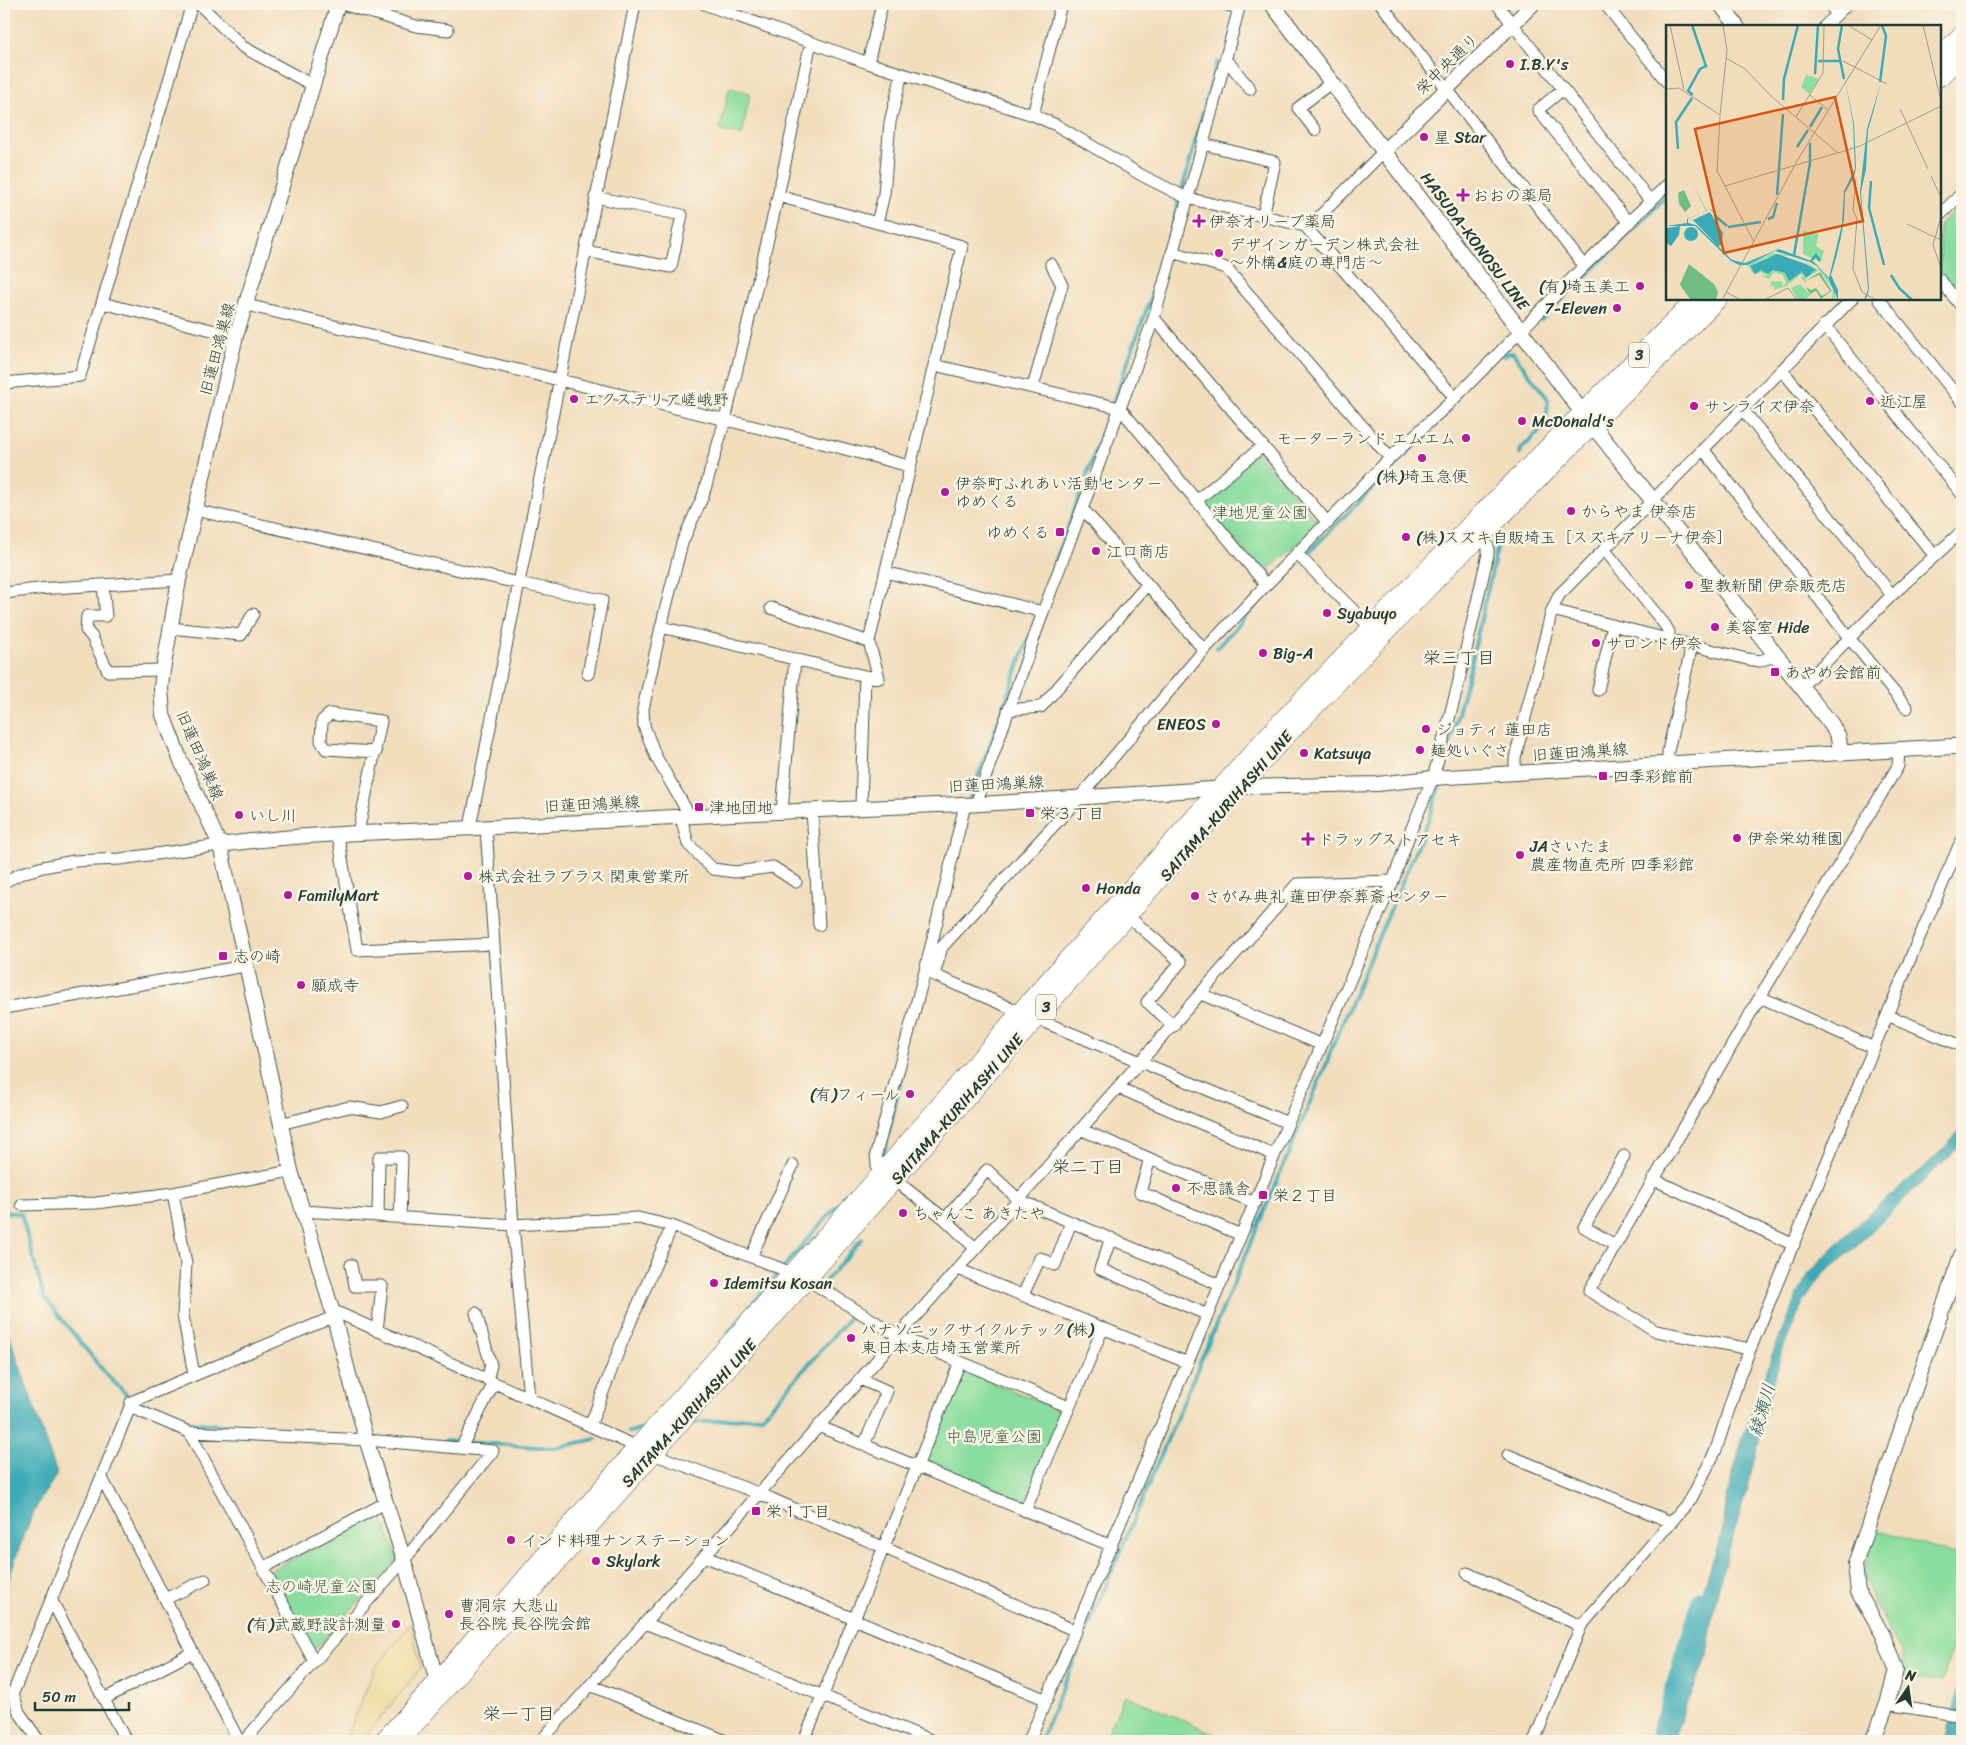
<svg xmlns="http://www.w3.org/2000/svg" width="1966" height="1745" font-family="Sriracha,'Klee One',sans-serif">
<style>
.green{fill:#8add9e;stroke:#548d69}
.sand{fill:#eeda9e;stroke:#868c69}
.water{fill:#3aaab7;stroke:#2c7476}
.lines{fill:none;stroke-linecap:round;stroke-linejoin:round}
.stream{stroke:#3aaab7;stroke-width:4}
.river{stroke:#3aaab7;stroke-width:22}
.minor-casing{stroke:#3e5548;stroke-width:13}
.tertiary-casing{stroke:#3e5548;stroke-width:16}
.secondary-casing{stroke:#3e5548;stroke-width:17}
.primary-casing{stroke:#3e5548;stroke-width:19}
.minor{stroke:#fff;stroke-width:11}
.tertiary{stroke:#fff;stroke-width:14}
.secondary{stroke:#fff;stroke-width:15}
.primary{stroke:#fff;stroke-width:18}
.poi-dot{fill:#b5179e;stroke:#fcf5e5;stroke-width:2}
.labels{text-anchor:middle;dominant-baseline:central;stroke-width:5;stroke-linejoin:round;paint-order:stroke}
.shield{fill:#fcf5e5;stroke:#617469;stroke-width:1}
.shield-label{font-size:15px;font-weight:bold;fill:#1f3d34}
.street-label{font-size:16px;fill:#1f3d34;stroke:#fcf5e5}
.poi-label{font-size:16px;fill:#1f3d34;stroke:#fcf5e5;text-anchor:start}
.park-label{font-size:16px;fill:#345d49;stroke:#fcf5e5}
.neighbourhood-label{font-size:18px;fill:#1f3d34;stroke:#fcf5e5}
.water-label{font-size:18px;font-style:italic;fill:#275e5b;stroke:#fcf5e5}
.inset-river{fill:none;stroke:#3aaab7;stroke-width:2.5}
.inset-road{fill:none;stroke:#9d9d86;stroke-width:1}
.view{fill:#d45610;fill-opacity:0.15;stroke:#d45610;stroke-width:2.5}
.inset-edge{fill:none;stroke:#1f3d34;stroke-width:2.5}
</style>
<rect width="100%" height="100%" fill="#fcf5e5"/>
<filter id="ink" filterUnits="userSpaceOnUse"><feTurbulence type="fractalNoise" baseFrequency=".02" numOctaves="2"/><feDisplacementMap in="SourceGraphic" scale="10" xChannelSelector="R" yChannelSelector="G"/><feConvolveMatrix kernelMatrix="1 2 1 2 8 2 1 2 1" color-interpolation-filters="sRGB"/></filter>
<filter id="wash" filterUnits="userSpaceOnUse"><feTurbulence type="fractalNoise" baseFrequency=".0096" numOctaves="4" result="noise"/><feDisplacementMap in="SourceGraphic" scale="20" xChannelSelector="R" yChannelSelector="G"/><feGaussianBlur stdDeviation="1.12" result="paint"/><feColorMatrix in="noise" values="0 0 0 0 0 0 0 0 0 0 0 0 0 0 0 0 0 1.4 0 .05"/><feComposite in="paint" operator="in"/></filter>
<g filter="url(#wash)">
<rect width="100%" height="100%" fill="#f1ddbc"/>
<path class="green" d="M729 88 750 93 742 136 720 130Z
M1962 201V300L1940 272V224Z
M1256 452 1320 524 1264 573 1200 501Z
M962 1370 1062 1411 1025 1502 925 1461Z
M381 1514 398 1559 313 1651 269 1571Z
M1875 1530 1962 1555V1607L1943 1681 1903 1676 1902 1654 1875 1603 1864 1575Z
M1125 1695 1231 1741H1104Z"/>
<path class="sand" d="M412 1622 420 1669 362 1741H345L375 1668Z"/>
<path class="water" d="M1962 1129V1144L1848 1254 1823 1274 1802 1305 1781 1353 1745 1496 1717 1590 1707 1656 1672 1741H1659L1671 1713 1683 1676 1702 1594 1724 1525 1726 1500 1742 1440 1754 1403 1760 1394 1773 1352 1802 1286 1809 1273 1829 1252 1868 1214 1933 1160Z
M4 1320 57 1474C52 1483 45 1491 40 1500 26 1527 6 1578 4 1607Z
M1962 1672V1733L1960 1741H1945Z
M4 1721 16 1741H4Z"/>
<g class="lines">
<path class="stream" d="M1541 320 1667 196
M1504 356 1507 353H1513L1548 399 1546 425 1521 449 1520 454
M1305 556 1450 410
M1047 585 1148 306 1166 249 1217 62
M1217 648 1258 603 1298 562
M1442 774 1470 668 1500 535
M969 802 1029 637
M880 1160 883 1156 903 1073
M4 1212 21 1214 44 1297 105 1373 126 1394
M821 1286 862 1239
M728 1333 816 1229 875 1165
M143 1403 176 1421 288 1431
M693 1423 763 1416 852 1315 836 1304
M629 1432 644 1429
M445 1441 554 1448 596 1439
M4 1685 9 1741
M1040 1741 1328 1060 1330 1052 1432 811 1440 781"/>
<path class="river" d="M1660 1741 1703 1602"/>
</g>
</g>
<g filter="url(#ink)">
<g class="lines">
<g class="minor-casing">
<path id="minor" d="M199 4 243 47 314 86
M342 4 416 26 448 30
M704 4 868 63 1033 115 1056 125 1143 176 1187 198 1305 226 1455 398
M1223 4 1239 8
M1381 4 1584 266
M1497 4 1651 202
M1605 4 1667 82
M1829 4 1837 14
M1825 26 1847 4
M1225 62 1230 64 1250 89
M868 63 882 4
M1563 89 1538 110 1629 223
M1033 115 1061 4
M1315 130 1298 108 1332 82
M1203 144 1275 162 1263 216
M778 196 962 246 869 642 879 678 865 676 861 807
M1940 215 1962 193
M877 223 884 194 890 122 902 74
M1305 226 1314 222 1385 150
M585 251 671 267 682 215 595 197
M1172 252 1226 268 1390 458
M1940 280 1962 307
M1879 299 1962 402
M102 303 236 336
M247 305 830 445 909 466
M1154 318 1328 523
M1824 325 1962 494
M934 365 1120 408 1266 585
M1782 370 1935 556
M4 383 80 376 192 4
M1033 387 1062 285 1051 264
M1743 410 1892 595
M1703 449 1850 639 1907 708
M1196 501 1263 446
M1083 509 1204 650
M195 510 518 583 602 600 588 674
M1604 549 1665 625 1669 632 1668 639
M1297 554 1371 628
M885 572 1043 612
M103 585 106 616H87L86 630 92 637 108 671 163 670
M4 593 38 589 179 580
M771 608 869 642
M1552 610 1747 659 1760 661 1776 655
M661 627 865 676
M170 628 241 635 253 614
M1802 686 1892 595 1962 531
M1598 690 1613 625
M1008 710 1041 707 1147 585
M1668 764V751L1692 645
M1515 773V758L1552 610 1559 595 1852 299
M976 804 1043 612 1154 318 1203 144 1240 4
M812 810 819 925
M782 811 795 659
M690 816 656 757 644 726 643 709 661 627 682 543 703 496 725 420 778 196 811 42
M681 817 688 844 713 869 735 872 773 867 796 882
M470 827 635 4
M486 827 513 1225 529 1398
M358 833 381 721 330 714 322 721 321 741 326 749 376 752
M338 834 357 950 494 944
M4 882 22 873 43 867 74 861 120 859 220 845
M1122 911 1181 962 1147 1002 1174 1026
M1201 994 1322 1045
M1760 997 1874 1048
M4 1008 245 966
M1887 1015 1962 1046
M1119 1088 1274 1155
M1288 1123 1020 1012 934 975 942 947 1079 798 1204 650 1266 585 1390 458 1455 398 1584 266 1667 185
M280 1124 349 1107 381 1112 402 1106
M1082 1130 1255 1203
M1150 1159 1140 1192 1241 1235
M878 1177 876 1154 924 975 965 805
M1653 1179 1794 1245
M895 1180 945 1219
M173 1193 186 1263 183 1315 194 1375
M22 1205 96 1203 173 1193 291 1171
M303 1211 513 1225 638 1218 672 1226 792 1273
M378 1216 379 1157H402L400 1218
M1111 1238 1100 1269 1208 1315
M1615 1245 1584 1227 1624 1156
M976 1249 945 1219 987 1170 1019 1200 1220 1285
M751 1257 793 1165
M351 1265 355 1286H382L377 1331
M958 1269 1188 1363
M808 1280 898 1336 1069 1407
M1023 1295 1040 1258 1055 1265 1071 1222
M332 1310 653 1454 758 1493 1076 1631
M476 1313 491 1365 487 1380
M1750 1349 1656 1331 1589 1291 1760 997 1898 766 1899 750
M860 1379 887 1391 864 1445
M131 1402 333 1317
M590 1426 622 1342 672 1226
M818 1426 1112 1546
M189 1432 314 1661
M461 1448 494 1383
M1508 1455 1671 1522
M102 1478 239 1741
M1025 1511 1103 1328
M704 1556 1047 1700
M263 1568 385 1503
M1467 1573 1581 1626
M51 1599 126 1741
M165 1599 205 1580
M645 1623 933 1741
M590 1685 726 1741
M104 1699 193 1652
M1887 1704 1962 1716
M39 1741 19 1712 13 1693 130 1407 189 1432 367 1440 493 1451 404 1560 244 1741
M541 1741 1297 884 1393 881
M804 1741 960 1362
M1029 1741 1288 1123 1393 881 1411 830 1433 778 1457 689 1488 554V547L1482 536
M1534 1741 1581 1626 1691 1499 1716 1450 1740 1374 1913 952 1962 839"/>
</g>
<g class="tertiary-casing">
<path id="tertiary" d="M338 4 236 336 179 580 163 670 161 688 163 715 180 759 220 845C311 832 403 832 495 827 651 818 806 810 962 804L965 805 1242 787 1377 784 1433 778 1841 753
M1720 4 1737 26
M1385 150 1533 4
M220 845 291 1171 332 1310 366 1439 404 1560 437 1682 444 1687
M1873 1741 1887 1704 1896 1670 1883 1635 1858 1592 1855 1564 1962 1252"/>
</g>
<g class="secondary-casing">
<path id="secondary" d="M1272 4 1582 412 1831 724 1838 736 1841 753 1962 746"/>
</g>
<g class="primary-casing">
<path id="primary" d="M1940 57 1962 34
M1940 77 1962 54
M383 1741 437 1682 637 1447 878 1177 1020 1012 1268 735 1466 529 1696 299
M400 1741 1274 749 1456 559 1482 536 1718 299"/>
</g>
<use href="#minor" class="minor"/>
<use href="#tertiary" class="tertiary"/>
<use href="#secondary" class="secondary"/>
<use href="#primary" class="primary"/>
</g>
</g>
<g class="poi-dot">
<circle cx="1510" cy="64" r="5"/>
<circle cx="1424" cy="137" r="5"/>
<path d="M1460.5 187.5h5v5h5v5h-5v5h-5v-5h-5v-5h5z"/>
<path d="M1196.5 213.5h5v5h5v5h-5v5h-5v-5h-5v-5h5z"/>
<circle cx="1219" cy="253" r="5"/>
<circle cx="1640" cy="286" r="5"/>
<circle cx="1617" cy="308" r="5"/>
<circle cx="574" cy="399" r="5"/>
<circle cx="1870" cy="401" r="5"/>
<circle cx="1694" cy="406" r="5"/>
<circle cx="1522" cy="421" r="5"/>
<circle cx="1466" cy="438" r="5"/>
<circle cx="1422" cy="458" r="5"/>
<circle cx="945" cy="492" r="5"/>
<circle cx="1571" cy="511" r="5"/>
<rect x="1055" y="527" width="10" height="10" rx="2.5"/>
<circle cx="1406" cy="537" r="5"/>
<circle cx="1096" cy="551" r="5"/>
<circle cx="1689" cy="585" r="5"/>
<circle cx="1327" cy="613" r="5"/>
<circle cx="1715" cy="627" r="5"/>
<circle cx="1596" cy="643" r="5"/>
<circle cx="1263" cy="653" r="5"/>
<rect x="1770" y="667" width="10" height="10" rx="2.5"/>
<circle cx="1216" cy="724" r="5"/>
<circle cx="1426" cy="729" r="5"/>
<circle cx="1420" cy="750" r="5"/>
<circle cx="1304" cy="753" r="5"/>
<rect x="1598" y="771" width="10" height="10" rx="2.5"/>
<rect x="694" y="802" width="10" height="10" rx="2.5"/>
<rect x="1025" y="808" width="10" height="10" rx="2.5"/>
<circle cx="239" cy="815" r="5"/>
<circle cx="1737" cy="838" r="5"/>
<path d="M1305.5 831.5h5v5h5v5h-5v5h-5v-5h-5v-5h5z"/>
<circle cx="1520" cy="855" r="5"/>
<circle cx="468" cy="876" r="5"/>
<circle cx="1086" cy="888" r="5"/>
<circle cx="288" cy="895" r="5"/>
<circle cx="1195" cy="896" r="5"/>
<rect x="218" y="951" width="10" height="10" rx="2.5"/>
<circle cx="301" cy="985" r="5"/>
<circle cx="910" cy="1094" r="5"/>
<circle cx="1176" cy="1188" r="5"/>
<rect x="1258" y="1190" width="10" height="10" rx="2.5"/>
<circle cx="903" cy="1213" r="5"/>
<circle cx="714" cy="1283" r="5"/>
<circle cx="851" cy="1338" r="5"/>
<rect x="751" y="1506" width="10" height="10" rx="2.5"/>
<circle cx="511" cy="1540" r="5"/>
<circle cx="596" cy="1561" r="5"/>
<circle cx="449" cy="1614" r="5"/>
<circle cx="396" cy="1624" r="5"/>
</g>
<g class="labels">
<g class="shield">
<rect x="1629" y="342.5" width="20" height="25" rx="4"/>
<rect x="1036" y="994.5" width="20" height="25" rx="4"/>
</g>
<g class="shield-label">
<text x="1639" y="355">3</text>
<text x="1046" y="1007">3</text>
</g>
<g class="street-label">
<text transform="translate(1447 64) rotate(-44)">栄中央通り</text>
<text transform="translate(1475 241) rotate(53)">HASUDA-KONOSU LINE</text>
<text transform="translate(217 349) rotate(-75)">旧蓮田鴻巣線</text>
<text transform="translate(1580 752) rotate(-4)">旧蓮田鴻巣線</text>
<text transform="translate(200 755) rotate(67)">旧蓮田鴻巣線</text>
<text transform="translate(996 784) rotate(-3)">旧蓮田鴻巣線</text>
<text transform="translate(592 804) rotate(-3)">旧蓮田鴻巣線</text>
<text transform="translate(1226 806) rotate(-49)">SAITAMA-KURIHASHI LINE</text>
<text transform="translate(957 1109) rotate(-49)">SAITAMA-KURIHASHI LINE</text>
<text transform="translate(689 1413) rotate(-48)">SAITAMA-KURIHASHI LINE</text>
</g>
<g class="poi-label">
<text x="1520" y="64">I.B.Y's</text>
<text x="1434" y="137">星 Star</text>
<text x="1473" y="195">おおの薬局</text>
<text x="1209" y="221">伊奈オリーブ薬局</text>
<text x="1229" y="244">デザインガーデン株式会社<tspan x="1229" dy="18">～外構&amp;庭の専門店～</tspan></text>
<text x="1630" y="286" text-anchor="end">(有)埼玉美工</text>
<text x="1607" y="308" text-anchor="end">7-Eleven</text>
<text x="584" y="399">エクステリア嵯峨野</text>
<text x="1880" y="401">近江屋</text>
<text x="1704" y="406">サンライズ伊奈</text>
<text x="1532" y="421">McDonald's</text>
<text x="1456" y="438" text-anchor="end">モーターランド エムエム</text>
<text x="1422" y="476" text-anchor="middle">(株)埼玉急便</text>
<text x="955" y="483">伊奈町ふれあい活動センター<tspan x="955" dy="18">ゆめくる</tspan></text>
<text x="1581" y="511">からやま 伊奈店</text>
<text x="1050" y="532" text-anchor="end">ゆめくる</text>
<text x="1416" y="537">(株)スズキ自販埼玉［スズキアリーナ伊奈］</text>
<text x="1106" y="551">江口商店</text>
<text x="1699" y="585">聖教新聞 伊奈販売店</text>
<text x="1337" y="613">Syabuyo</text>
<text x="1725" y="627">美容室 Hide</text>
<text x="1606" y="643">サロンド伊奈</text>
<text x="1273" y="653">Big-A</text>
<text x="1785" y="672">あやめ会館前</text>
<text x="1206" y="724" text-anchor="end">ENEOS</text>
<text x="1436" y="729">ジョティ 蓮田店</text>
<text x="1430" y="750">麺処いぐさ</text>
<text x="1314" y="753">Katsuya</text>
<text x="1613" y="776">四季彩館前</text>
<text x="709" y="807">津地団地</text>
<text x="1040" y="813">栄３丁目</text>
<text x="249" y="815">いし川</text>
<text x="1747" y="838">伊奈栄幼稚園</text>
<text x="1318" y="839">ドラッグストアセキ</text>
<text x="1530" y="846">JAさいたま<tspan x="1530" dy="18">農産物直売所 四季彩館</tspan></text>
<text x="478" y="876">株式会社ラプラス 関東営業所</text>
<text x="1096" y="888">Honda</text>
<text x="298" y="895">FamilyMart</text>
<text x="1205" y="896">さがみ典礼 蓮田伊奈葬斎センター</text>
<text x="233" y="956">志の崎</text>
<text x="311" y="985">願成寺</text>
<text x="900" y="1094" text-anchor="end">(有)フィール</text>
<text x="1186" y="1188">不思議舎</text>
<text x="1273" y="1195">栄２丁目</text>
<text x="913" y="1213">ちゃんこ あきたや</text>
<text x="724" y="1283">Idemitsu Kosan</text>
<text x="861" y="1329">パナソニックサイクルテック(株)<tspan x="861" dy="18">東日本支店埼玉営業所</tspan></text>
<text x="766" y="1511">栄１丁目</text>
<text x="521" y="1540">インド料理ナンステーション</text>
<text x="606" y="1561">Skylark</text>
<text x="459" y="1605">曹洞宗 大悲山<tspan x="459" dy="18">長谷院 長谷院会館</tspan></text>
<text x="386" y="1624" text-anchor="end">(有)武蔵野設計測量</text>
</g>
<g class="park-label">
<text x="1260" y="512">津地児童公園</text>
<text x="994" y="1436">中島児童公園</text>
<text x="321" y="1586">志の崎児童公園</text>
</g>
<g class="neighbourhood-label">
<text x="1459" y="658">栄三丁目</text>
<text x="1088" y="1167">栄二丁目</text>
<text x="519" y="1714">栄一丁目</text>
</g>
<g class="water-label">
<text transform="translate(1762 1410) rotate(-74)">綾瀬川</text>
</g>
</g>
<g transform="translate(1666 25)">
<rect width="275" height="275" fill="#f1ddbc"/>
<path d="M140 50 153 54 143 69 135 62ZM137 206 153 209 150 221 158 226 155 237 137 229ZM107 228 125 231 102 232 84 241 89 249 95 245 102 249 107 245 119 248 123 255 136 247 140 253 149 246 140 237 152 245V242L169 264V275H166L167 264 153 245 139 254 140 258 134 252H138L135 249 120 261 108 265V260L104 262 106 256 116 257 117 261 120 258 117 250 108 247 103 254 94 250 102 251 95 247 88 250 82 240ZM134 259 145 270 138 275H132L125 263Z" fill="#8add9e"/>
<path d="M18 165 25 181 19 187 13 179 12 168ZM23 239 48 259 52 267 50 275H25L16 263 14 259ZM154 247 167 268 165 266 155 274 150 266 144 269 140 262 145 265 150 263 156 271 164 266 153 250 139 256Z" fill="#6fbc85"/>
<path d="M178 49 188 99 190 143 188 152 179 168 178 194 175 212 170 233 165 250 172 265V275L163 255 152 242 144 237 109 226 82 240H73L65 236 29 201H0L21 198V194L40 186 24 152 40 185 45 184 50 190 44 184 22 194V198L30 200 51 220 27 195 44 187 57 208 56 220 52 221 66 235 79 238 113 224 148 237 163 253 176 199 178 166 189 144 187 98ZM215 57 207 88 202 105 200 144 195 167 203 263 201 272 198 275 202 264 194 166 201 104ZM14 201 13 210 5 221 0 218V203ZM18 209a7 7 0 1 1 14 0a7 7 0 1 1-14 0ZM111 229 140 239 150 245 140 253 136 247 123 256 119 248 107 245 102 249 95 245 89 249 84 241Z" fill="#3aaab7"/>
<path class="inset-river" d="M26 0 40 41 34 44 22 66 27 70M176 0 172 24 178 54M152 36H175M149 49 152 0M214 57 220 11 216 0M117 75 118 54 132 0M144 102 156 82M131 122 142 105M12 124 10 97 26 73M205 156 203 183 218 240M111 170 117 89M49 191 61 201M102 194 107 192 111 178M62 202 95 197M128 230 144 138V118M145 236 150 230 154 236M225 250 233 263 246 275"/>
<path class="inset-road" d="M4 0 18 65M182 0 206 15M257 0 275 76M60 33 79 44 105 71 172 128 194 121 275 81M177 36 221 59M0 64 13 63 54 90 61 25 57 0M144 70 162 85M234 84 262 144M54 91 51 146 59 161 171 128M130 92 157 48 158 0M265 151 275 172M190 153 187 185 191 194 187 244 196 267 210 275M59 161 88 217M275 192 267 220 275 243M241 199 275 215M60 267 75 275M56 275 131 136 215 0M98 275 122 263 131 275"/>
<path class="view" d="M169 72 197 196 58 228 29 104Z"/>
<rect width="275" height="275" class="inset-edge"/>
</g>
<rect width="1966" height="1745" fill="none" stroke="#fcf5e5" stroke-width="20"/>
<g transform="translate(1908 1688) rotate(13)" stroke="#fcf5e5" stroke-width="4" paint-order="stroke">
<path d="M0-4L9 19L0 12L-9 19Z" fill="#1f3d34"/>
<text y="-8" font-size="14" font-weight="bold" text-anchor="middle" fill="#1f3d34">N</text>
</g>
<path d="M35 1702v8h94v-8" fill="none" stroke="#1f3d34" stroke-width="2.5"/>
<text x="42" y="1702" font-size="15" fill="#1f3d34" stroke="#fcf5e5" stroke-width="4" paint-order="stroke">50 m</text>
</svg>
